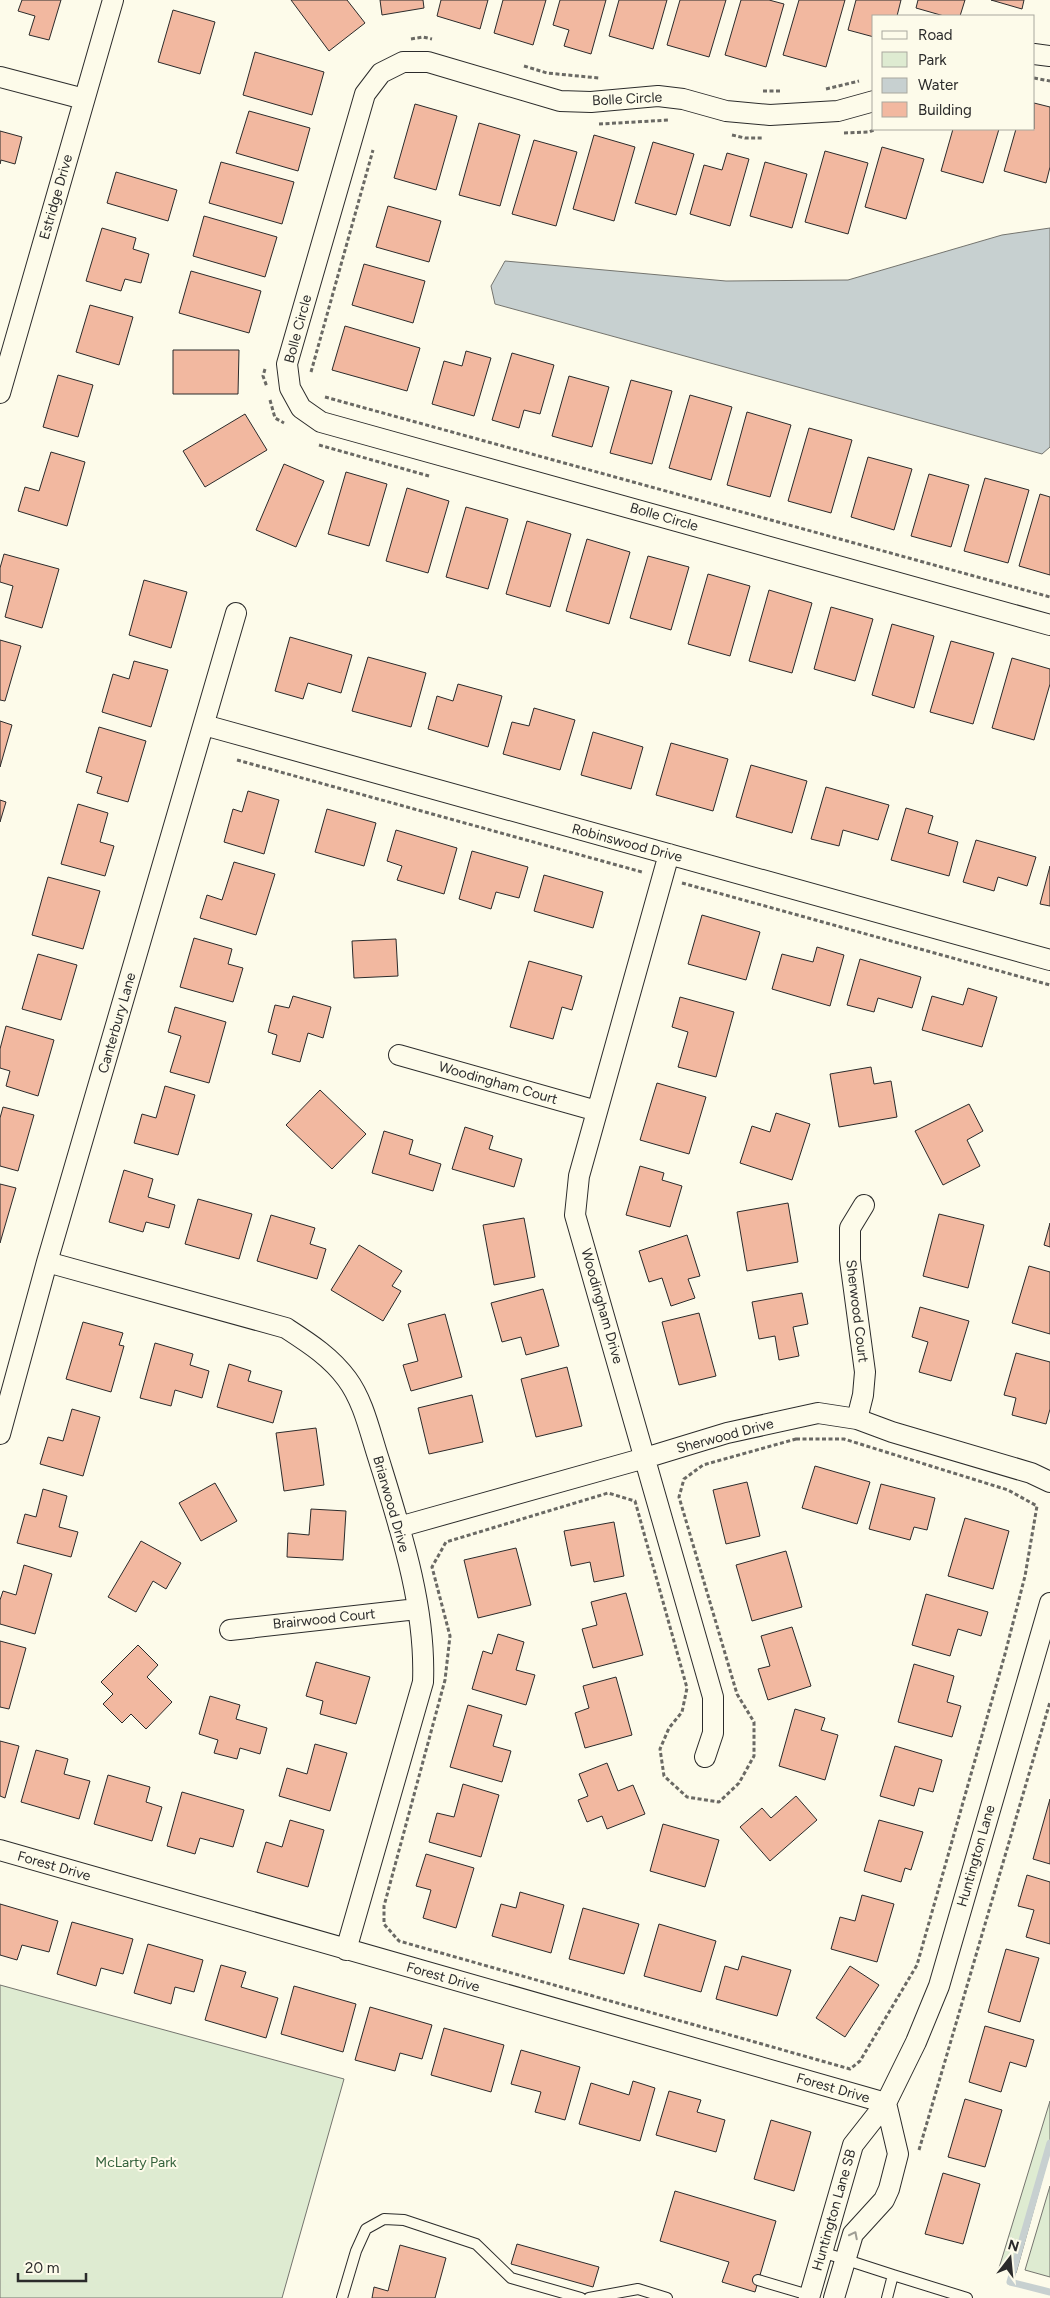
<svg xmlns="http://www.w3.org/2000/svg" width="1050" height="2298" font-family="Figtree,sans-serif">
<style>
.green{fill:#deebd1;stroke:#74746e}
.water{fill:#c7d0d0;stroke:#74746e}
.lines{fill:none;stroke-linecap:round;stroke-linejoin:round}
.stream{stroke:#c7d0d0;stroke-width:7}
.building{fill:#f2b8a0;stroke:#2b2b2b}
.lane-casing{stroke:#2b2b2b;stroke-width:12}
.street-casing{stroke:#2b2b2b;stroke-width:22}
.path{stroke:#6a6964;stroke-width:3;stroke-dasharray:4 2.5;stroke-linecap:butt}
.lane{stroke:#fdfbea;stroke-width:10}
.street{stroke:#fdfbea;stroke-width:20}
.oneway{stroke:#9e9d94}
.labels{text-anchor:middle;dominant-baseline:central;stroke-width:4;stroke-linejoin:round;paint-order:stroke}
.street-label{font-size:14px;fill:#2b2b2b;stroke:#fdfbea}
.park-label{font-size:14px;fill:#34623c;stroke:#fdfbea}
</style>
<rect width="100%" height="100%" fill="#fdfbea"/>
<path class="green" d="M0 1985 344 2079 282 2298H0Z
M1050 2101V2151L1016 2273 999 2268Z
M1050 2186V2277L1025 2270Z"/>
<path class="water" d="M1050 228V447L1042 454 495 304 491 286 505 261 726 281 848 280 1002 235Z"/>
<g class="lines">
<path class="stream" d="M1050 2143 1010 2282 1050 2292"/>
</g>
<path class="building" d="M22 0H61L49 40 29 35 35 16 18 11Z
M291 0H347L365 23 329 51Z
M380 0H423L424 8 382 15Z
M441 0H488L480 29 437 16Z
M503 0H546L533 45 494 33Z
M560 0H606L591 54 564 46 569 30 553 25Z
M619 0H667L653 49 609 36Z
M680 0H726L709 57 667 45Z
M741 0H769L784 4 766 67 725 55Z
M799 0H845L826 67 783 55Z
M856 0H901L897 16H874V37L848 30Z
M918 0H965L960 16H944L916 8Z
M991 0H1024L1022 9Z
M173 10 215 22 200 74 158 62Z
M255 52 324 72 312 115 243 95Z
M1034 103 1050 107V167L1046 183 1004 171 1016 129H1034Z
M415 104 457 116 436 190 394 178Z
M249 111 310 128 298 171 236 153Z
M479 123 520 135 500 206 459 195Z
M953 129H999L983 183 941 171Z
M0 131 22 137 15 164 1 160 0 164Z
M594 135 635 147 614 221 573 209Z
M534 140 577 152 556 226 512 214Z
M653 142 694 154 676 215 635 203Z
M882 147 924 159 906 219 865 207Z
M825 151 868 163 848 234 805 222Z
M727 153 749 159 730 226 690 214 704 165 722 170Z
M221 162 294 182 282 224 209 203Z
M765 162 807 174 792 228 750 216Z
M116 172 177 190 168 221 107 203Z
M388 206 441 221 429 262 376 247Z
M204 216 277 237 265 277 193 256Z
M102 228 136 238 133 249 149 254 141 283 125 279 121 291 86 281Z
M364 264 425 281 413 323 352 305Z
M191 271 261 291 249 333 179 313Z
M90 305 133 317 119 365 76 352Z
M345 326 420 348 407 391 332 370Z
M173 350H239L238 394H173Z
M466 351 491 358 474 416 432 404 444 361 462 366Z
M512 353 554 365 540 414 524 410 519 428 492 420Z
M58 375 93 385 78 437 43 427Z
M569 376 609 387 592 447 552 436Z
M631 380 672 391 652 464 610 453Z
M690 395 732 407 711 480 669 468Z
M747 412 791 425 770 497 727 485Z
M245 414 267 450 205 487 183 451Z
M809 428 852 440 831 513 788 501Z
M51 452 85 462 67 526 18 511 25 487 39 491Z
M868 457 912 469 894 530 851 517Z
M284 464 324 481 296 547 256 530Z
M346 472 387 484 369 546 328 534Z
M929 474 969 485 951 547 911 536Z
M985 478 1029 490 1008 563 964 551Z
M407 488 449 501 428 573 386 561Z
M1040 494 1050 497V575L1019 566Z
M466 507 508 519 488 589 446 577Z
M527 521 571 534 550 607 506 594Z
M587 539 630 552 609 624 566 611Z
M4 554 59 569 42 628 5 617 13 586 0 582V568Z
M648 556 689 567 671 630 630 618Z
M708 574 750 586 730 656 688 644Z
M144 580 187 592 171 648 129 635Z
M769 590 812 603 792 673 749 661Z
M831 607 873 619 855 681 814 669Z
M892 624 934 636 914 708 872 695Z
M290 637 352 655 341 693 308 683 303 699 275 691Z
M0 640 21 646 5 701 0 700Z
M951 641 994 653 973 724 930 712Z
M368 657 426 673 411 727 352 711Z
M1012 658 1050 669V684L1034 740 992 728Z
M134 661 168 670 151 727 102 712 113 674 129 679Z
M458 684 502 696 488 747 428 729 437 696 453 701Z
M534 708 575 720 560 770 503 754 512 722 529 726Z
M0 721 12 725 0 767Z
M99 727 146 741 128 802 97 793 102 777 86 772Z
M593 732 643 747 631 789 581 775Z
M671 743 728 759 713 811 656 795Z
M751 765 807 781 792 833 736 817Z
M826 787 889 805 878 840 843 830 839 846 811 839Z
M248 791 279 800 264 854 224 842 233 809 242 812Z
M0 800 6 802 0 822Z
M78 804 108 813 100 842 114 846 105 876 61 864Z
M906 808 933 816 928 833 958 842 949 876 891 860Z
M327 809 376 823 364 866 315 852Z
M396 830 457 848 444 894 397 880 402 866 387 861Z
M976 840 1036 857 1027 886 998 877 994 891 963 882Z
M472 851 528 867 519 898 496 892 491 909 459 899Z
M234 862 275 874 256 935 200 918 207 895 222 900Z
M1050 866V906L1040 904Z
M544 875 603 892 593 928 534 911Z
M48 877 100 891 83 949 32 935Z
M702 915 760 932 746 980 688 964Z
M194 938 232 949 228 964 243 968 233 1002 180 987Z
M396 939 398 976 354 978 352 941Z
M817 947 844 955 830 1006 772 989 782 954 813 962Z
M38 954 77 965 61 1020 22 1009Z
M860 959 921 977 912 1008 878 998 874 1012 847 1005Z
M529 961 582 976 572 1010 562 1007 553 1039 510 1027Z
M968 988 997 997 982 1047 922 1030 932 996 963 1005Z
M293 996 331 1007 323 1038 308 1033 300 1062 272 1054 277 1035 268 1032 275 1005 289 1008Z
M680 997 734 1012 716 1077 678 1067 688 1032 672 1027Z
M175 1007 226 1022 209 1083 170 1072 181 1036 168 1032Z
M6 1026 54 1040 38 1096 6 1086 10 1071 0 1068V1049Z
M871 1067 874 1084 891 1081 897 1117 839 1127 830 1074Z
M657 1083 706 1097 689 1154 640 1140Z
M165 1086 195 1095 178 1155 134 1143 142 1114 156 1118Z
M320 1090 366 1134 332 1169 286 1125Z
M969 1104 983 1131 967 1140 980 1166 943 1185 915 1131Z
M3 1107 34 1115 18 1171 0 1166V1118Z
M776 1113 810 1124 792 1180 740 1163 752 1126 770 1132Z
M465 1127 493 1136 489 1149 522 1159 514 1187 452 1169Z
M384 1131 413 1140 409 1154 441 1164 433 1191 372 1173Z
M640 1166 664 1173 662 1180 682 1186 670 1227 626 1215Z
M124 1170 153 1179 148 1197 175 1205 169 1228 146 1222 143 1232 109 1222Z
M0 1184 16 1188 0 1243Z
M198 1199 252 1214 239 1259 185 1244Z
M788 1203 798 1262 747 1271 737 1212Z
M939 1214 984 1225 968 1288 923 1276Z
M271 1215 315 1228 310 1244 326 1249 317 1279 257 1261Z
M524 1218 535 1277 494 1285 483 1225Z
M1050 1223V1247L1044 1245Z
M687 1235 700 1276 688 1279 695 1298 671 1306 662 1278 649 1282 639 1251Z
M359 1245 402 1271 392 1286 401 1291 383 1321 331 1290Z
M1029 1266 1050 1272V1334L1012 1323Z
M543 1289 559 1346 526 1355 521 1337 502 1342 491 1303Z
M802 1293 808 1324 793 1327 799 1356 779 1360 775 1336 759 1339 752 1302Z
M920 1307 969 1321 951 1381 919 1372 928 1342 912 1337Z
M699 1313 716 1376 679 1385 662 1322Z
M445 1314 462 1377 411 1391 403 1365 418 1361 408 1324Z
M83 1322 123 1333 119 1345 124 1346 111 1392 66 1379Z
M155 1343 193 1354 190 1365 209 1371 202 1398 175 1390 171 1406 140 1398Z
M1016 1353 1050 1362V1409L1046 1424 1012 1415 1016 1398 1004 1395Z
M229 1364 251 1371 248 1381 282 1391 273 1423 217 1407Z
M567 1367 582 1426 536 1437 521 1379Z
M472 1395 483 1442 429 1454 418 1408Z
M72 1409 100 1417 83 1476 40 1464 48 1437 63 1441Z
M316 1428 324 1485 284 1491 276 1433Z
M815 1466 870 1482 857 1524 802 1508Z
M747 1482 760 1536 726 1544 713 1490Z
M215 1483 237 1521 201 1541 179 1503Z
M881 1484 935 1498 927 1530 914 1527 910 1540 869 1529Z
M43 1489 67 1496 59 1527 78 1532 71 1557 17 1543 25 1514 36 1517Z
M311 1509 346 1511 343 1560 287 1557 288 1533 309 1535Z
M965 1518 1009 1531 993 1589 948 1576Z
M614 1522 624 1576 594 1582 590 1562 571 1566 564 1531Z
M141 1541 181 1563 166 1589 153 1581 136 1612 108 1597Z
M516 1548 531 1605 478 1618 464 1560Z
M786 1551 802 1607 752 1621 736 1565Z
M24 1565 52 1574 35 1634 0 1624V1600L3 1591 16 1595Z
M626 1593 643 1655 593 1668 582 1629 597 1625 591 1602Z
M926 1594 988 1612 981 1636 958 1629 950 1656 912 1645Z
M792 1627 811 1686 768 1700 758 1669 770 1666 761 1636Z
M498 1634 524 1642 516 1670 535 1675 526 1705 472 1689 483 1651 492 1654Z
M0 1641 26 1648 9 1709 0 1707Z
M138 1645 158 1665 147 1677 172 1702 146 1729 131 1714 122 1723 103 1704 113 1694 101 1682Z
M316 1662 370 1677 356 1724 320 1714 323 1701 306 1696Z
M914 1664 954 1676 947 1702 961 1706 952 1737 898 1722Z
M616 1677 632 1735 585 1748 575 1713 589 1708 583 1686Z
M210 1696 240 1705 236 1719 267 1728 260 1754 240 1748 237 1759 214 1753 218 1740 199 1734Z
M468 1705 502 1715 493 1746 511 1751 502 1782 450 1767Z
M795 1709 825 1718 821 1730 838 1735 825 1780 779 1766Z
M0 1741 19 1746 5 1798 0 1796Z
M315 1744 347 1753 330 1811 279 1796 287 1768 307 1774Z
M895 1746 942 1760 933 1792 919 1788 914 1806 880 1796Z
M36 1750 68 1759 64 1774 90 1781 79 1819 21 1802Z
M607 1763 618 1791 633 1785 645 1814 607 1829 602 1816 587 1822 578 1800 588 1796 579 1774Z
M108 1775 150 1787 146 1802 162 1807 152 1841 94 1824Z
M463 1784 499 1795 481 1857 429 1842 437 1813 454 1817Z
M182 1792 244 1810 233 1847 200 1838 195 1854 167 1846Z
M796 1796 817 1820 770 1861 740 1827 762 1808 771 1818Z
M1050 1799V1864L1033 1859Z
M290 1820 324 1830 308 1887 257 1872 266 1842 282 1847Z
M879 1820 923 1832 911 1870 905 1868 901 1882 864 1871Z
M663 1824 719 1840 705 1887 650 1871Z
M426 1854 474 1868 456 1928 423 1918 431 1890 416 1886Z
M1027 1875 1050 1882V1944L1026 1937 1034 1910 1018 1906Z
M520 1892 564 1905 551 1953 492 1936 501 1904 516 1908Z
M862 1895 894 1904 877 1962 831 1949 840 1917 855 1921Z
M0 1904 58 1921 49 1952 22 1945 17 1960 0 1955Z
M583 1908 639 1924 624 1974 569 1959Z
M72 1922 133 1939 123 1974 101 1968 96 1986 57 1974Z
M659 1924 716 1941 701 1992 644 1976Z
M148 1944 203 1960 194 1992 175 1987 171 2004 134 1993Z
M1006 1949 1039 1958 1020 2022 988 2012Z
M742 1956 791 1970 777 2016 716 1999 725 1966 738 1970Z
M221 1965 246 1972 241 1987 278 1998 266 2038 205 2020Z
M850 1966 879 1985 845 2037 816 2018Z
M294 1986 356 2004 343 2052 281 2034Z
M370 2007 432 2025 422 2059 400 2053 395 2071 355 2060Z
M985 2026 1034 2040 1026 2067 1010 2062 1001 2092 969 2082Z
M444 2028 504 2045 491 2092 431 2075Z
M521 2050 580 2067 565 2120 535 2112 541 2092 511 2084Z
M633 2081 655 2088 640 2141 579 2124 591 2083 629 2095Z
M669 2091 701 2100 697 2112 725 2120 716 2152 656 2135Z
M965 2099 1002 2110 985 2167 948 2157Z
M771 2120 811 2132 794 2191 754 2179Z
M943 2173 980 2184 963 2244 925 2234Z
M675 2191 776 2221 755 2292 722 2282 729 2262 660 2241Z
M517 2244 599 2267 593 2287 511 2264Z
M400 2245 446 2258 435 2298H372L374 2287 388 2291Z"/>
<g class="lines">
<g class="lane-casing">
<path id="lane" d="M822 2252 893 2275
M758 2280 812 2296
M342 2298 356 2251 366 2229 384 2219 404 2220 476 2244 511 2278 581 2298
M589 2298 638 2289 667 2298
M887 2298 893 2275 967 2298"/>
</g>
<g class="street-casing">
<path id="street" d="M1034 54 1050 56
M0 77 84 99
M874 101 838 111 770 115 726 111 683 99 658 96 591 102 560 101 428 62H403L381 73 365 94 287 364 290 388 301 408 321 422 1050 625
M0 393 113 0
M204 725 1050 960
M669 854 579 1176 575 1215 713 1697V1733L705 1757
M399 1055 597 1111
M47 1262 286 1328C309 1343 331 1357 347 1379 364 1402 370 1433 379 1460 401 1531 426 1607 423 1682L346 1950
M857 1419 863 1395 865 1372 850 1260V1228L864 1205
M0 1434 47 1262 236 613
M399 1527 645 1458 727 1433 818 1413 857 1419 892 1432 1031 1473 1050 1482
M230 1630 417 1609
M0 1850 886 2103
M809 2298 853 2145 886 2103 916 2042 939 1986 1050 1603
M834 2298 853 2234 884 2200 889 2189 898 2154 886 2103"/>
</g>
<path class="path" d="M411 39 423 37 432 39
M524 66 547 73 599 78
M1034 78 1050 81
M826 89 859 81
M763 91H780
M599 124 670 120
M844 133 869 132 876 129
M732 135 745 138H763
M265 369 263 376 267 387
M311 372 373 150
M325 397 1050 597
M270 400 275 418 284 423
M319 445 429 476
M237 760 642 872
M682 883 1050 985
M796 1439H844L1008 1490 1037 1506 1025 1576 1005 1654 917 1965 860 2061 850 2069 399 1941 384 1924V1906L445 1680 450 1636 432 1567 446 1542 608 1493 635 1501 687 1688 682 1712 669 1728 660 1749 664 1776 687 1797 719 1802 739 1783 754 1756V1722L737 1694 679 1497 684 1479 703 1465Z
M919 2150 1050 1702"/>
<use href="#lane" class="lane"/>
<use href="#street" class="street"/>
</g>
<defs><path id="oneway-chevron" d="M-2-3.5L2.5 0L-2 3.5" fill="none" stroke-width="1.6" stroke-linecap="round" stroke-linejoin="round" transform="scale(1.25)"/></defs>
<use class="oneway" href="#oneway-chevron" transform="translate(854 2235) rotate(-63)"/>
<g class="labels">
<g class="street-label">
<text transform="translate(627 99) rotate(-3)">Bolle Circle</text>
<text transform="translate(56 197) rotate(-74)">Estridge Drive</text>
<text transform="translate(298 329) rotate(-75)">Bolle Circle</text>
<text transform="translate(664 517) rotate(16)">Bolle Circle</text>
<text transform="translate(627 843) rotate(15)">Robinswood Drive</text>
<text transform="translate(117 1023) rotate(-74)">Canterbury Lane</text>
<text transform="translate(498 1083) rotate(16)">Woodingham Court</text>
<text transform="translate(602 1306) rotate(74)">Woodingham Drive</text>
<text transform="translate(857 1311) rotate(83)">Sherwood Court</text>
<text transform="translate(725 1436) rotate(-15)">Sherwood Drive</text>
<text transform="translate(391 1504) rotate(74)">Briarwood Drive</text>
<text transform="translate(324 1619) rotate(-6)">Brairwood Court</text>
<text transform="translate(976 1856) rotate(-74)">Huntington Lane</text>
<text transform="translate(54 1866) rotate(16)">Forest Drive</text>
<text transform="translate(443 1977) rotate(16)">Forest Drive</text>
<text transform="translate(833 2088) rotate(16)">Forest Drive</text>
<text transform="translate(834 2210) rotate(-74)">Huntington Lane SB</text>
</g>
<g class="park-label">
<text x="136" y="2162">McLarty Park</text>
</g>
</g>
<rect x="872" y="15" width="162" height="115" fill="#fdfbea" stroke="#a9a89e"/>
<rect x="882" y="31" width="25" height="8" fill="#fdfbea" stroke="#a9a89e"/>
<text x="918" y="40" font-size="15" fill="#2b2b2b">Road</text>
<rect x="882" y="52" width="25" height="15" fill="#deebd1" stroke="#a9a89e"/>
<text x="918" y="65" font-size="15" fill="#2b2b2b">Park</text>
<rect x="882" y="78" width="25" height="15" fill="#c7d0d0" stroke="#a9a89e"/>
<text x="918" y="90" font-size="15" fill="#2b2b2b">Water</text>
<rect x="882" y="102" width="25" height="15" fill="#f2b8a0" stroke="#a9a89e"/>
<text x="918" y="115" font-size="15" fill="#2b2b2b">Building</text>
<g transform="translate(1010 2258) rotate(16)" stroke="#fdfbea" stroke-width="4" paint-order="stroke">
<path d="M0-4L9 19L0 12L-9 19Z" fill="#2b2b2b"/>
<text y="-8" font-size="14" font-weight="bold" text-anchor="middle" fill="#2b2b2b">N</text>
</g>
<path d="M18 2273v8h68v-8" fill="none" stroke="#2b2b2b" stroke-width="2.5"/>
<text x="25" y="2273" font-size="15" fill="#2b2b2b" stroke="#fdfbea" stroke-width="4" paint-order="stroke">20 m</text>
</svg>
